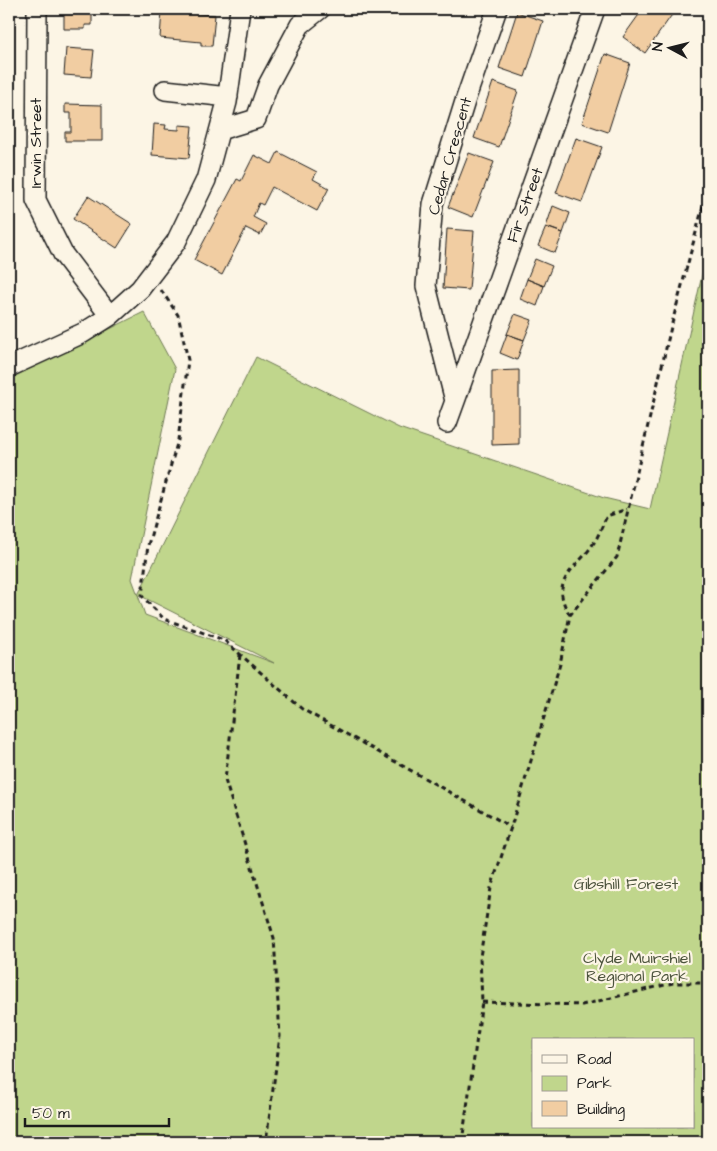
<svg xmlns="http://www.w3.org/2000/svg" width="717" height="1151" font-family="'Architects Daughter',sans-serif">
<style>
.green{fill:#c0d68c;stroke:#6e7954;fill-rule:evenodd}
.building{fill:#f1cda2;stroke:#1c1c1c}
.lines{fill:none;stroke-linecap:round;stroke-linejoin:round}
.minor-casing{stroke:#1c1c1c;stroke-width:22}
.path{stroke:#1c1c1c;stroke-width:3;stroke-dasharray:5 4;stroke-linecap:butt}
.minor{stroke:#fcf5e5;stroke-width:19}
.labels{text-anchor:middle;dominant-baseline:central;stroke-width:4.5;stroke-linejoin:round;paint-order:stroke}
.street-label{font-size:16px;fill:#1c1c1c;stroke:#fcf5e5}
.park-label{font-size:16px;fill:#4d543e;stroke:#fcf5e5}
</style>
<rect width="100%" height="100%" fill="#fcf5e5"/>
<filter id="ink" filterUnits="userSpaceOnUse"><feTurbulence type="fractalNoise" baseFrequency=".02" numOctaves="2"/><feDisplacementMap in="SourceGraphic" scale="10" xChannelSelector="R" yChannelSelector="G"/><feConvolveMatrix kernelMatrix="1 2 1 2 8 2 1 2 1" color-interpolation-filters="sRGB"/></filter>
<g filter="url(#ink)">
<path class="green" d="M708 248V1142H9V379L144 312 175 369 132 579 138 595 256 357 399 428 604 498 650 509ZM138 595H139L274 663 145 615ZM533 1040H693V1127H533Z"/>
<path class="building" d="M64 9H92V25H85V29H64Z
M643 9H676L645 53 623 37Z
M162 11 215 15 212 46H201V42L160 38Z
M517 12 543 21 525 77 499 68Z
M66 48 94 50 91 77 64 75Z
M605 54 630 63 608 132 582 123Z
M493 82 518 91 499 147 474 138Z
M65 104 102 105V141H65V132H71V113H65Z
M154 124 166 125 165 129 179 130V125L192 126 189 158 152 155Z
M576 138 602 147 582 202 556 193Z
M278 152 317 172 313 179 329 188 317 211 272 187 263 205 259 203 253 217 266 224 260 235 246 228 222 275 194 260 237 179 241 181 254 155 272 164Z
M469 153 494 162 473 217 448 207Z
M88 196 132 224 117 248 73 219Z
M553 206 570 213 563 233 546 227Z
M546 227 563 233 555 253 538 246Z
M447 229 474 231 469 290 443 288Z
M535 259 552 266 544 286 527 279Z
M527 279 544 286 537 306 520 299Z
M515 314 532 320 524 340 507 334Z
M507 334 524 340 517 360 500 353Z
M519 370V444L492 445V371Z"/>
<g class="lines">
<g class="minor-casing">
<path id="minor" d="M37 9 36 200 63 254 110 316
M165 90 228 97
M220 130 256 119 268 85 300 25 320 9
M9 367 83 333 110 316 140 289 176 242 206 180 227 102 240 9
M455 401 595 9
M447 423 455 401 426 286 433 204 466 98 497 9"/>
</g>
<path class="path" d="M161 290 178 315 188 360 178 440 148 545 142 596 164 619 224 640 302 709 511 827
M570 615C547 580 578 568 593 544 599 536 602 525 607 516L627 509
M240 655 225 780 274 938 280 1036 266 1142
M482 1002 582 1005 673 983H708
M462 1142 482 1002 480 957 491 888 511 827 560 664 570 615 617 557 671 327 708 187"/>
<use href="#minor" class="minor"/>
</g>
</g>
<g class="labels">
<g class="street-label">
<text transform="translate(36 143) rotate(-90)">Irwin Street</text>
<text transform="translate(450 156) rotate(-74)">Cedar Crescent</text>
<text transform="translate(525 205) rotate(-70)">Fir Street</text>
</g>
<g class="park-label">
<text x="626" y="884">Gibshill Forest</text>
<text x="637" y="958">Clyde Muirshiel<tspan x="637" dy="18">Regional Park</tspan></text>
</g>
</g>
<rect width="717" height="1151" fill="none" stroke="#fcf5e5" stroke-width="30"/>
<rect x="15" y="15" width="687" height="1121" fill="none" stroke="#1c1c1c" stroke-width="2" filter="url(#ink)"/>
<rect x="532" y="1038" width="162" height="90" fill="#fcf5e5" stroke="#a29e95"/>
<rect x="542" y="1055" width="25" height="8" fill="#fcf5e5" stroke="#a29e95"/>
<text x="577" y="1064" font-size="15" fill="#1c1c1c">Road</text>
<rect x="542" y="1076" width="25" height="15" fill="#c0d68c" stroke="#a29e95"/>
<text x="577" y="1088" font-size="15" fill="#1c1c1c">Park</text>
<rect x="542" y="1101" width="25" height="15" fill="#f1cda2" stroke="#a29e95"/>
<text x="577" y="1114" font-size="15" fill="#1c1c1c">Building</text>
<g transform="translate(670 48) rotate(277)" stroke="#fcf5e5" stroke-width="4" paint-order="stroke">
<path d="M0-4L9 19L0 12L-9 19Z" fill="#1c1c1c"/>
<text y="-8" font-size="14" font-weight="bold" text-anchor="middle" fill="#1c1c1c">N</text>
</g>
<path d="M25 1118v8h144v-8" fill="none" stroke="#1c1c1c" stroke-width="2.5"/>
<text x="32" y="1118" font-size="15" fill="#1c1c1c" stroke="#fcf5e5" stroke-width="4" paint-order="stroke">50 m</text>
</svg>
